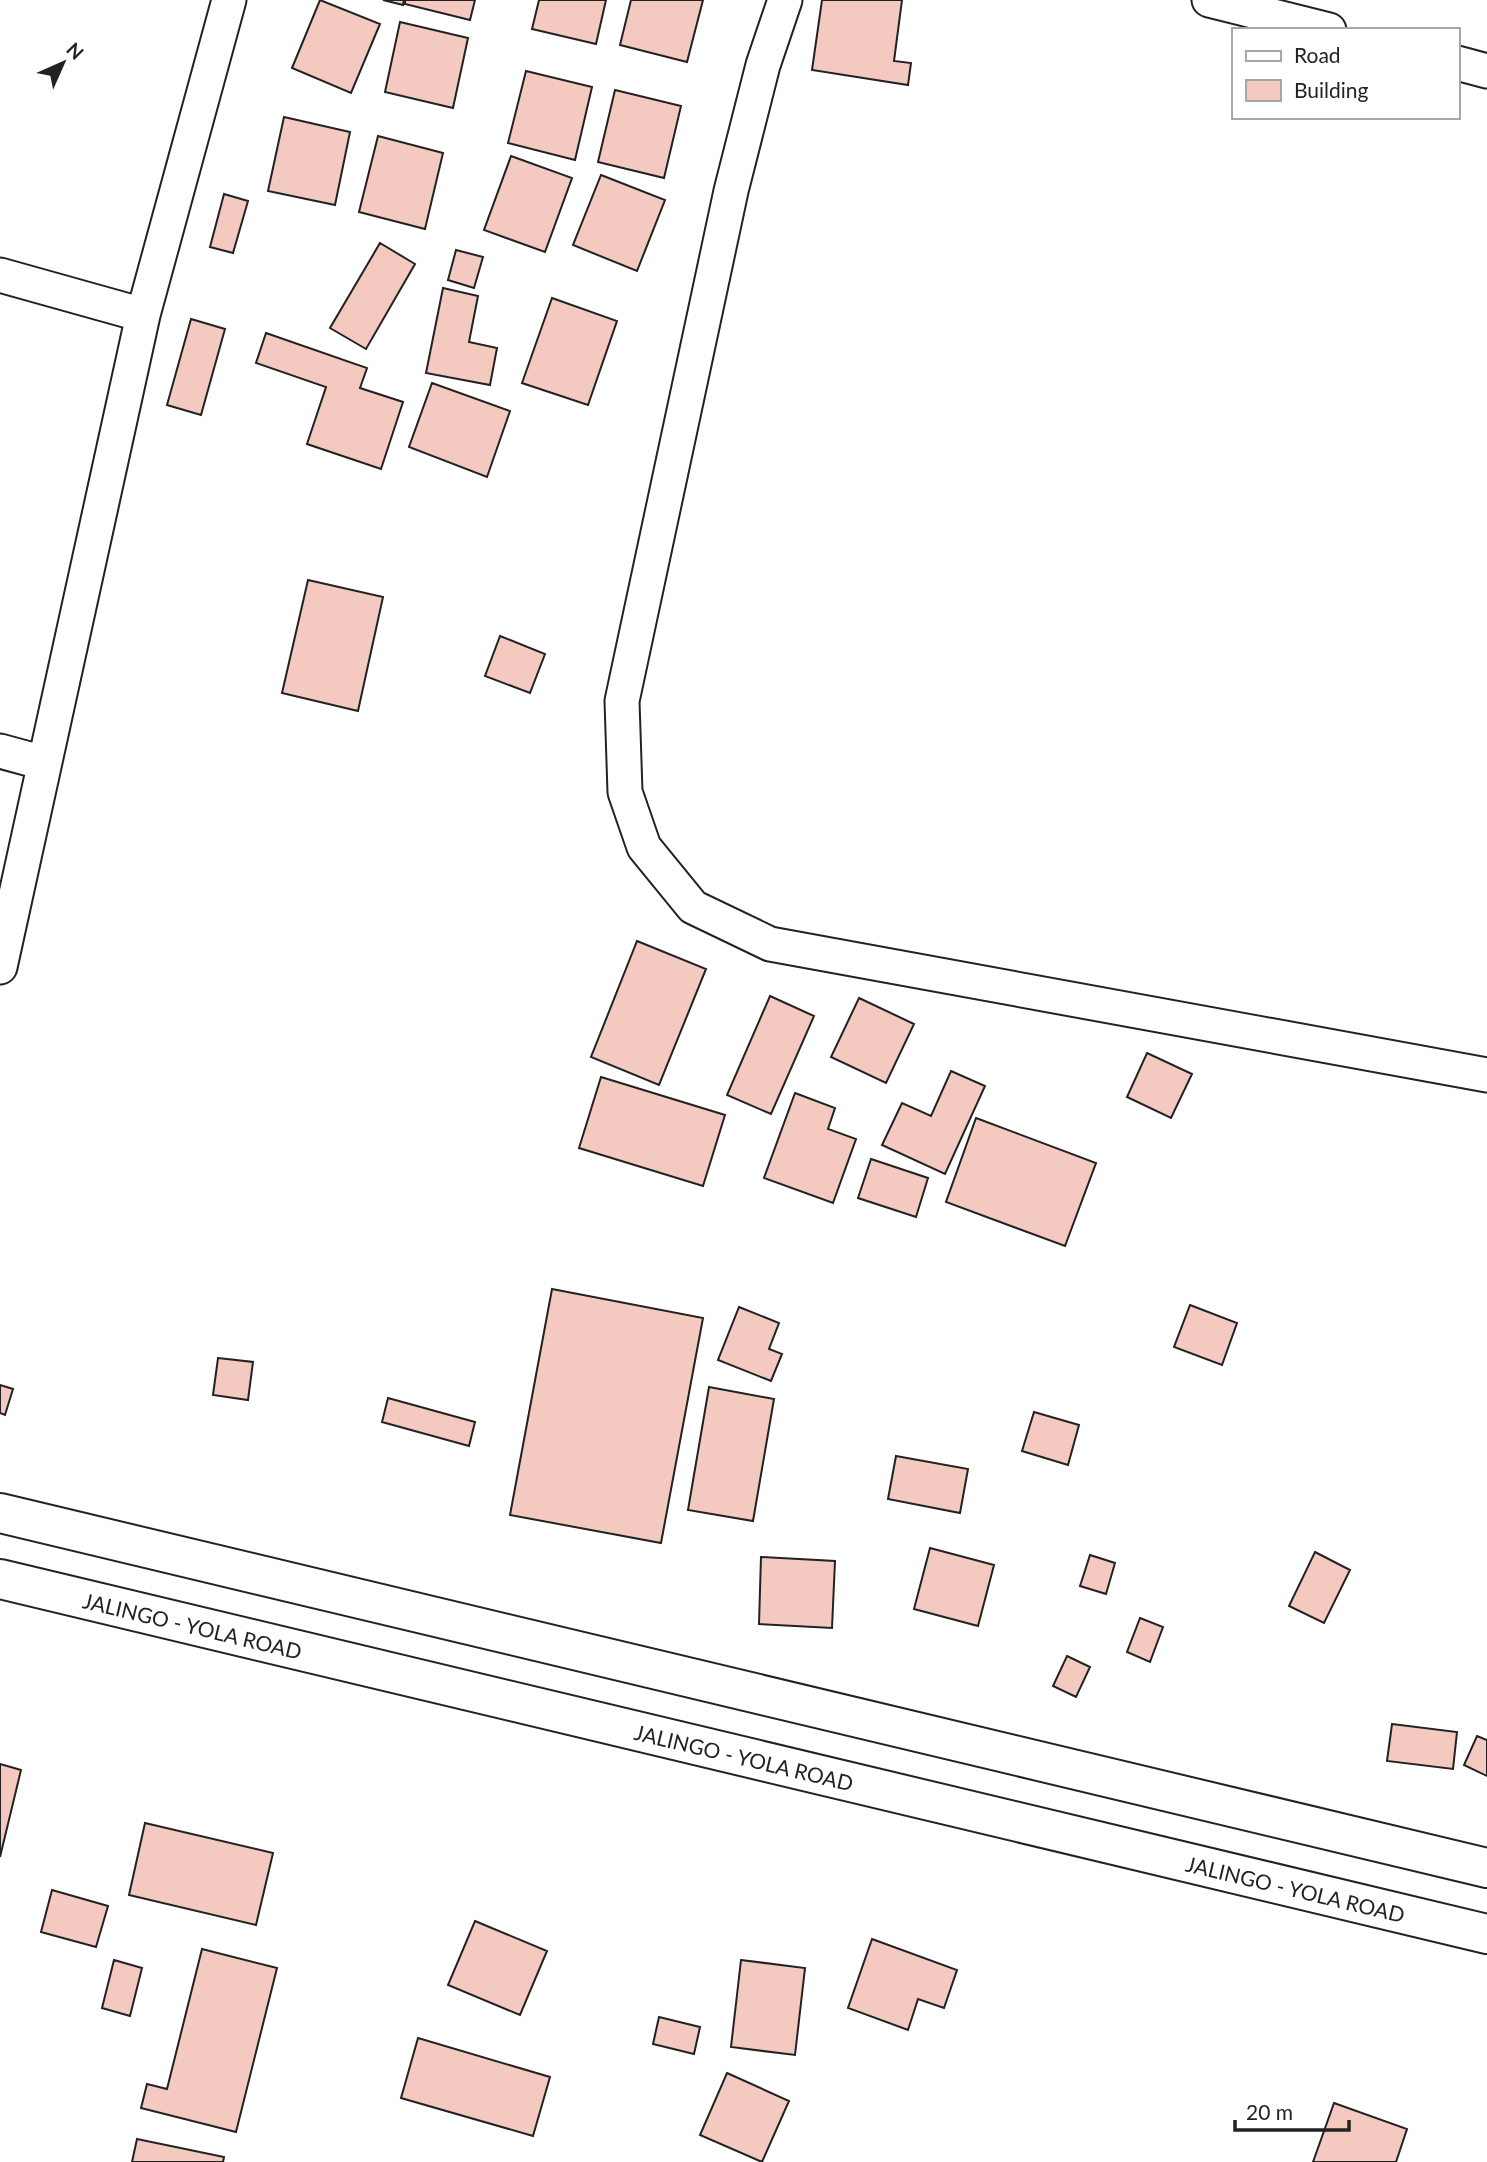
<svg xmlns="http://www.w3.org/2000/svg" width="1487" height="2162" font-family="Lato,sans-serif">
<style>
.building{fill:#f3c9c0;stroke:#222;stroke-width:2}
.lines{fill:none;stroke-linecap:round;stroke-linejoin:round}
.street-casing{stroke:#222;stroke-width:37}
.highway-casing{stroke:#222;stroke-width:42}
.street{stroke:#fff;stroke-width:33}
.highway{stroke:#fff;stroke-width:38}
.labels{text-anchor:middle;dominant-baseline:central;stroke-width:5;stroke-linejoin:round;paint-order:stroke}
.street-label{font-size:21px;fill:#222;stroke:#fff}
</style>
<rect width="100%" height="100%" fill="#fff"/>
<path class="building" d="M320 0 380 24 351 93 292 68Z
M383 0H404L403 5Z
M405 0H475L470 20 405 4Z
M539 0H606L596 44 532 29Z
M631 0H703L687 62 620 45Z
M822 0H902L894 61 911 63 908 85 812 70Z
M400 22 468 38 453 108 385 92Z
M526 71 592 87 575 160 508 143Z
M615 90 681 106 664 178 598 162Z
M284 117 350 132 335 205 268 191Z
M378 136 443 153 425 229 359 212Z
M511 156 572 178 545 252 484 230Z
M601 175 665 200 637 271 573 245Z
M224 194 248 201 233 253 210 247Z
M380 243 415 264 366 349 330 328Z
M456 250 483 257 474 288 448 280Z
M443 288 478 296 469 342 497 348 490 385 426 373Z
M552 298 617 321 588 405 522 383Z
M191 319 225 329 201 415 167 405Z
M266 333 367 368 360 388 403 402 381 469 307 444 326 387 256 363Z
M432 383 510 411 487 477 409 447Z
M308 580 383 597 358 711 282 693Z
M500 636 545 654 530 693 485 676Z
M637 941 706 969 659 1085 591 1057Z
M770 996 814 1016 771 1114 727 1095Z
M859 998 914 1024 886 1083 831 1057Z
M1147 1053 1192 1074 1171 1118 1127 1097Z
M951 1071 985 1086 945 1174 882 1145 902 1103 931 1116Z
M601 1077 725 1115 703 1186 579 1148Z
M795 1093 835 1108 828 1129 856 1139 833 1203 764 1178Z
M976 1118 1096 1163 1065 1246 946 1202Z
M871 1159 928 1178 916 1217 858 1198Z
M552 1289 703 1318 661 1543 510 1515Z
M1190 1305 1237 1323 1222 1365 1174 1347Z
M739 1307 779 1323 769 1349 782 1354 771 1381 718 1360Z
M218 1358 253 1362 248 1400 213 1395Z
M0 1385 13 1389 5 1415 0 1413Z
M709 1387 774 1399 753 1521 688 1510Z
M388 1398 475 1422 469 1446 382 1422Z
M1034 1412 1079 1425 1068 1465 1022 1451Z
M896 1456 968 1469 960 1513 888 1499Z
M930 1548 994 1565 978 1626 914 1609Z
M1315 1552 1350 1570 1324 1623 1289 1606Z
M1090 1555 1115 1563 1106 1594 1080 1586Z
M761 1557 835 1561 832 1628 759 1624Z
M1140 1618 1163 1627 1150 1662 1127 1652Z
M1067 1656 1090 1667 1076 1697 1053 1686Z
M1392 1724 1457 1732 1453 1769 1387 1761Z
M1477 1736 1487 1740V1776L1464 1765Z
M0 1764 21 1770 0 1857Z
M145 1823 273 1853 256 1925 129 1895Z
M52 1890 108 1906 96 1947 41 1932Z
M475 1921 547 1951 520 2015 448 1985Z
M872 1939 957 1970 944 2008 918 1999 908 2030 848 2008Z
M202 1949 277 1968 236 2132 141 2108 147 2084 167 2089Z
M114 1960 142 1968 130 2016 102 2008Z
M741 1960 805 1968 795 2055 731 2047Z
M659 2017 700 2027 694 2054 653 2044Z
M418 2038 550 2077 533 2136 401 2098Z
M727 2073 789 2101 762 2162 700 2135Z
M1334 2103 1407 2129 1396 2162H1313Z
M137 2139 224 2157 223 2162H132Z"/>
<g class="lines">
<g class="street-casing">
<path id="street" d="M785 0 763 65 731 191 622 701 625 792 644 847 693 907 770 944 1487 1075
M1209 0 1329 30
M1457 63 1487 71
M0 275 143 315
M0 751 44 763
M0 967 143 315 229 0"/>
</g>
<g class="highway-casing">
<g id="highway">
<path d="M0 1513 1487 1868"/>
<path id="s1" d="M0 1579 1487 1934"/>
</g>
</g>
<use href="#street" class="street"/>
<use href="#highway" class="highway"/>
</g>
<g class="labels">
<g class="street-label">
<text stroke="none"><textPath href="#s1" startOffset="198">JALINGO - YOLA ROAD</textPath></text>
<text stroke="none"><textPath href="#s1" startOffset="765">JALINGO - YOLA ROAD</textPath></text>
<text stroke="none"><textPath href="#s1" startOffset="1332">JALINGO - YOLA ROAD</textPath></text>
</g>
</g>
<rect x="1232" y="28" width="228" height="91" fill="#ffffff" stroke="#a7a7a7" stroke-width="2"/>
<rect x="1246" y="51" width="35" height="10" fill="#ffffff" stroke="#a7a7a7" stroke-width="2"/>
<text x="1294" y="63" font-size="21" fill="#222222">Road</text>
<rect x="1246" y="80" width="35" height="21" fill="#f3c9c0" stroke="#a7a7a7" stroke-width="2"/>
<text x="1294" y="98" font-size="21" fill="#222222">Building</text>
<g transform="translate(63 63) rotate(45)" stroke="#ffffff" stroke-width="5" paint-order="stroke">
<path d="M0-5L12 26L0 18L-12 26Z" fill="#222222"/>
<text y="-10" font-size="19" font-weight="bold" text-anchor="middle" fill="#222222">N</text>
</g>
<path d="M1235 2120v10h114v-10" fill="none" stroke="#222222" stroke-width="3.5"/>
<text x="1246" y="2120" font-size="21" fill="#222222" stroke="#ffffff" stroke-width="5" paint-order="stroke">20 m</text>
</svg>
